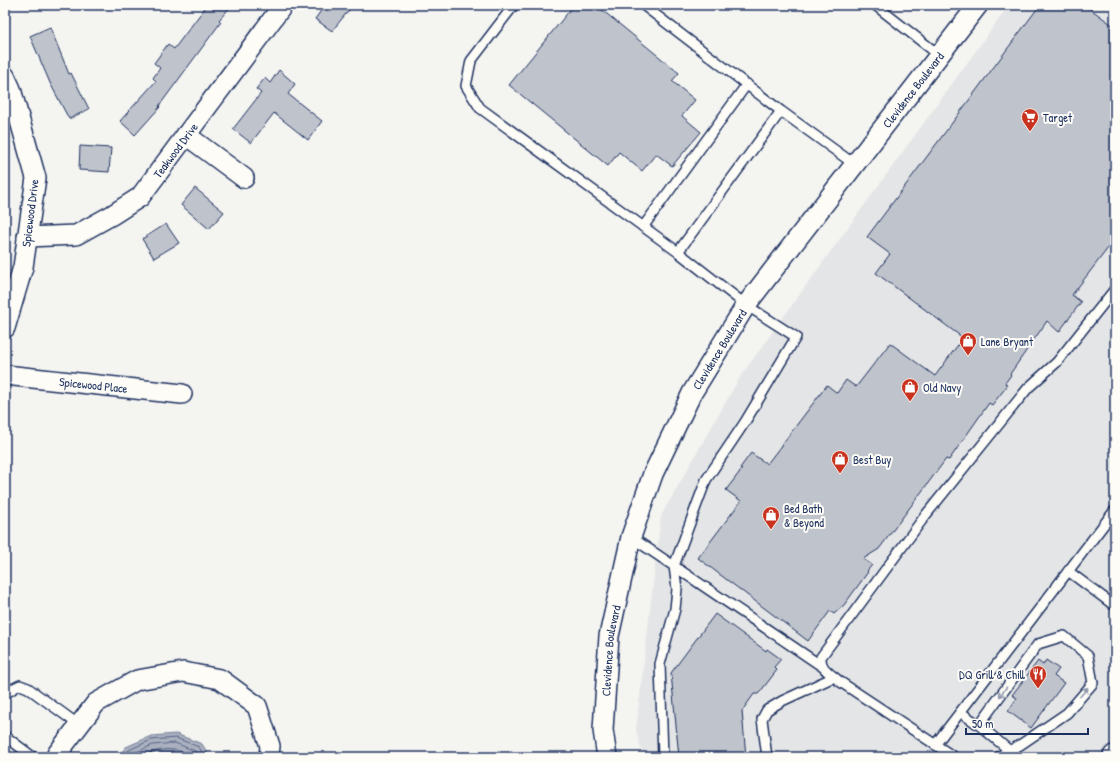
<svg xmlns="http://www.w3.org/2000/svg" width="1120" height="762" font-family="'Patrick Hand',sans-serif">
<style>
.built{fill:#e4e5e6}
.water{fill:#aab0bf;stroke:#717c98}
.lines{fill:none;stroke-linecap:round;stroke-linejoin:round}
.shore{stroke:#546385;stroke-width:1}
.building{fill:#bfc3cc;stroke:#1b2f5e}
.service-casing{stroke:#1b2f5e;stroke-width:12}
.minor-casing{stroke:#1b2f5e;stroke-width:22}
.secondary-casing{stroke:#1b2f5e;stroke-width:25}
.service{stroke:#fdfcf7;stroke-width:9}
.minor{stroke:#fdfcf7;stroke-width:19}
.secondary{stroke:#fdfcf7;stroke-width:22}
.oneway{stroke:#8c96aa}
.labels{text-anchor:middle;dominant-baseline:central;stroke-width:4;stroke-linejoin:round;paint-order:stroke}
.street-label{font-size:12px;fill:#1b2f5e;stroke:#fdfcf7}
.poi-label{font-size:12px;fill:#1b2f5e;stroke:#fdfcf7;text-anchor:start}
</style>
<rect width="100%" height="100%" fill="#f4f4f1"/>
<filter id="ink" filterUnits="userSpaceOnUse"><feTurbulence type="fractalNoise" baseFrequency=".025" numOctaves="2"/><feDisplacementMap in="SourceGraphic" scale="8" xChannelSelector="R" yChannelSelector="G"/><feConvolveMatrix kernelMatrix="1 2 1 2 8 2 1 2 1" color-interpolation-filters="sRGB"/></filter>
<g filter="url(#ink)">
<path class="built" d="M1009 5H1115V757H643L636 730 661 516 740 377Z"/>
<path class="water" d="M176 734 202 744 210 757H117L126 747 151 736Z"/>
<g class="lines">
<path class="shore" d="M122 757 129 750 151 740 176 738 199 747 205 757
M129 757 132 754 153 745 175 743 195 751 199 757
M140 757C157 749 175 745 192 757"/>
</g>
<path class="building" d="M207 5H232L219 20 221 22 159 106 160 107 135 135 120 121 156 81 153 78 160 68 154 63 168 44 174 49Z
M325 5H353L332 31 315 19Z
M574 5H596L679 73 672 81 695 100 682 116 701 132 672 166 656 154 642 171 619 152 608 166 509 85Z
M1040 5H1085L1115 27V239L1072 295 1081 302 1059 332 1047 321 1010 374 1011 375 1005 383 1007 386 992 405 989 403 949 460 946 459 879 549 863 559 872 565 867 571 868 572 844 605 834 614 830 611 808 641 698 558 741 501 726 490 742 469 740 468 751 453 767 464 827 385 837 393 846 380 856 387 890 343 935 376 963 338 876 273 890 254 867 237Z
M50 27 69 74 71 73 89 109 69 119 50 83 30 36Z
M279 70 295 84 288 94 322 121 308 140 274 113 251 143 233 129 261 93 256 89 265 78 270 83Z
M80 146 111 148 109 172 79 170Z
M195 188 224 212 209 229 181 205Z
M166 224 179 243 154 258 142 239Z
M715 614 766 651 767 649 781 659 774 667 777 670 767 683 760 692 758 694H754L742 711 746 757H679L671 673Z
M1046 660 1059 669 1054 676 1064 683 1031 728 1008 711 1017 698 1012 695 1038 661 1043 665Z"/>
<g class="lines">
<g class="service-casing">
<path id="service" d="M514 5 471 61 466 86 480 108 678 252
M643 5 781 111
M875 5 939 55
M643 227 747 84
M631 537 823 667
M1068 571 1115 606
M5 694 14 688 20 685 28 688 79 725
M960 712 979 725 1010 751
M979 725 1038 644 1064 636 1088 656 1093 683 1067 713 1020 745 998 757
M5 736 33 757
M935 745 1115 510
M663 757 660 664 675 609 677 589 674 566 706 480 745 422 796 337 746 305 678 252 781 111 854 164
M767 757 762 719 767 710 782 701 834 677
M954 757 839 681C830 673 820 669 821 657L925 516 1028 388 1057 362 1115 289"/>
</g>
<g class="minor-casing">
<g id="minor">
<path d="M5 76 11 89 36 178 23 267 5 328"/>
<path d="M186 135 244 178"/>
<path id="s1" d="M27 237 76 235 112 215 140 197 283 5"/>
<path id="s2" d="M5 375 182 394"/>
<path d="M57 757V754L96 703 137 680 183 672 220 679 257 706 270 746 269 757"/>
<path id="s3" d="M607 757 603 730 609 636 631 537 653 474 692 393 746 305 978 5"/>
</g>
</g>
<g class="secondary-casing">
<path id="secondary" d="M1114 757 1115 756"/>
</g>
<use href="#service" class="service"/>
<use href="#minor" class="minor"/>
<use href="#secondary" class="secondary"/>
</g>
<defs><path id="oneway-shaft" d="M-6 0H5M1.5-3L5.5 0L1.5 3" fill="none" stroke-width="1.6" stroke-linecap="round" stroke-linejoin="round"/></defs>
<g class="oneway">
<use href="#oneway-shaft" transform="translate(1003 692) rotate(126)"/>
<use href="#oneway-shaft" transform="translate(1084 692) rotate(-49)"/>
</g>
</g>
<defs>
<g id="supermarket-pin" transform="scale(0.9)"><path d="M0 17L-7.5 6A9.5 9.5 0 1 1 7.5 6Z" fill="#c8321e" stroke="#fdfcf7"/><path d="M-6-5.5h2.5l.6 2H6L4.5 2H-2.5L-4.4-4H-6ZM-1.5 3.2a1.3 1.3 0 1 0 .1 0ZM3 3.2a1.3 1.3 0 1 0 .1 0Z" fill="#fff"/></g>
<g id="shop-pin" transform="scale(0.9)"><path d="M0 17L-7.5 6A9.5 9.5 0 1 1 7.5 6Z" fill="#c8321e" stroke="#fdfcf7"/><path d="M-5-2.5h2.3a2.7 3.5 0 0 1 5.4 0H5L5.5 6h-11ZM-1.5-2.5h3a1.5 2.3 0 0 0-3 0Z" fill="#fff"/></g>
<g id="restaurant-pin" transform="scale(0.9)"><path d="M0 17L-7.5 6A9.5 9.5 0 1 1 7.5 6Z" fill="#c8321e" stroke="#fdfcf7"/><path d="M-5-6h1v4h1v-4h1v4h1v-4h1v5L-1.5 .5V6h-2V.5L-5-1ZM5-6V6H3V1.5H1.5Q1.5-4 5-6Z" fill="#fff"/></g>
</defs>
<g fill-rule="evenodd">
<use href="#supermarket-pin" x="1030" y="117"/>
<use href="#shop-pin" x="968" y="341"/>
<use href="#shop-pin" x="910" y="387"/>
<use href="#shop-pin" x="840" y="459"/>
<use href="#shop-pin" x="771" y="515"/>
<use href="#restaurant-pin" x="1038" y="674"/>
</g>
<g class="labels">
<g class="street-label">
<text stroke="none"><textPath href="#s3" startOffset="755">Clevidence Boulevard</textPath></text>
<text stroke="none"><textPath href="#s1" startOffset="182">Teakwood Drive</textPath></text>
<text transform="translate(30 213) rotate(-83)">Spicewood Drive</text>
<text stroke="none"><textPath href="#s3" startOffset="431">Clevidence Boulevard</textPath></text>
<text stroke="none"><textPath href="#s2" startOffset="89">Spicewood Place</textPath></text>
<text stroke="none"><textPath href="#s3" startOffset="107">Clevidence Boulevard</textPath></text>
</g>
<g class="poi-label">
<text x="1043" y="117">Target</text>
<text x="981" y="341">Lane Bryant</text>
<text x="923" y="387">Old Navy</text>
<text x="853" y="459">Best Buy</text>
<text x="784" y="508">Bed Bath<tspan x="784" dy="14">&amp; Beyond</tspan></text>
<text x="1025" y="674" text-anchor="end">DQ Grill &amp; Chill</text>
</g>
</g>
<rect width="1120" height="762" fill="none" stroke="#fdfcf7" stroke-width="20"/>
<rect x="10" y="10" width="1100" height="742" fill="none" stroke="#1b2f5e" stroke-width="1.5" filter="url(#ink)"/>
<path d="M966 728v6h122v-6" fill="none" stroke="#1b2f5e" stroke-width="2"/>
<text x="972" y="728" font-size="12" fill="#1b2f5e" stroke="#fdfcf7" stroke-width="3" paint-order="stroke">50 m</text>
</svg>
